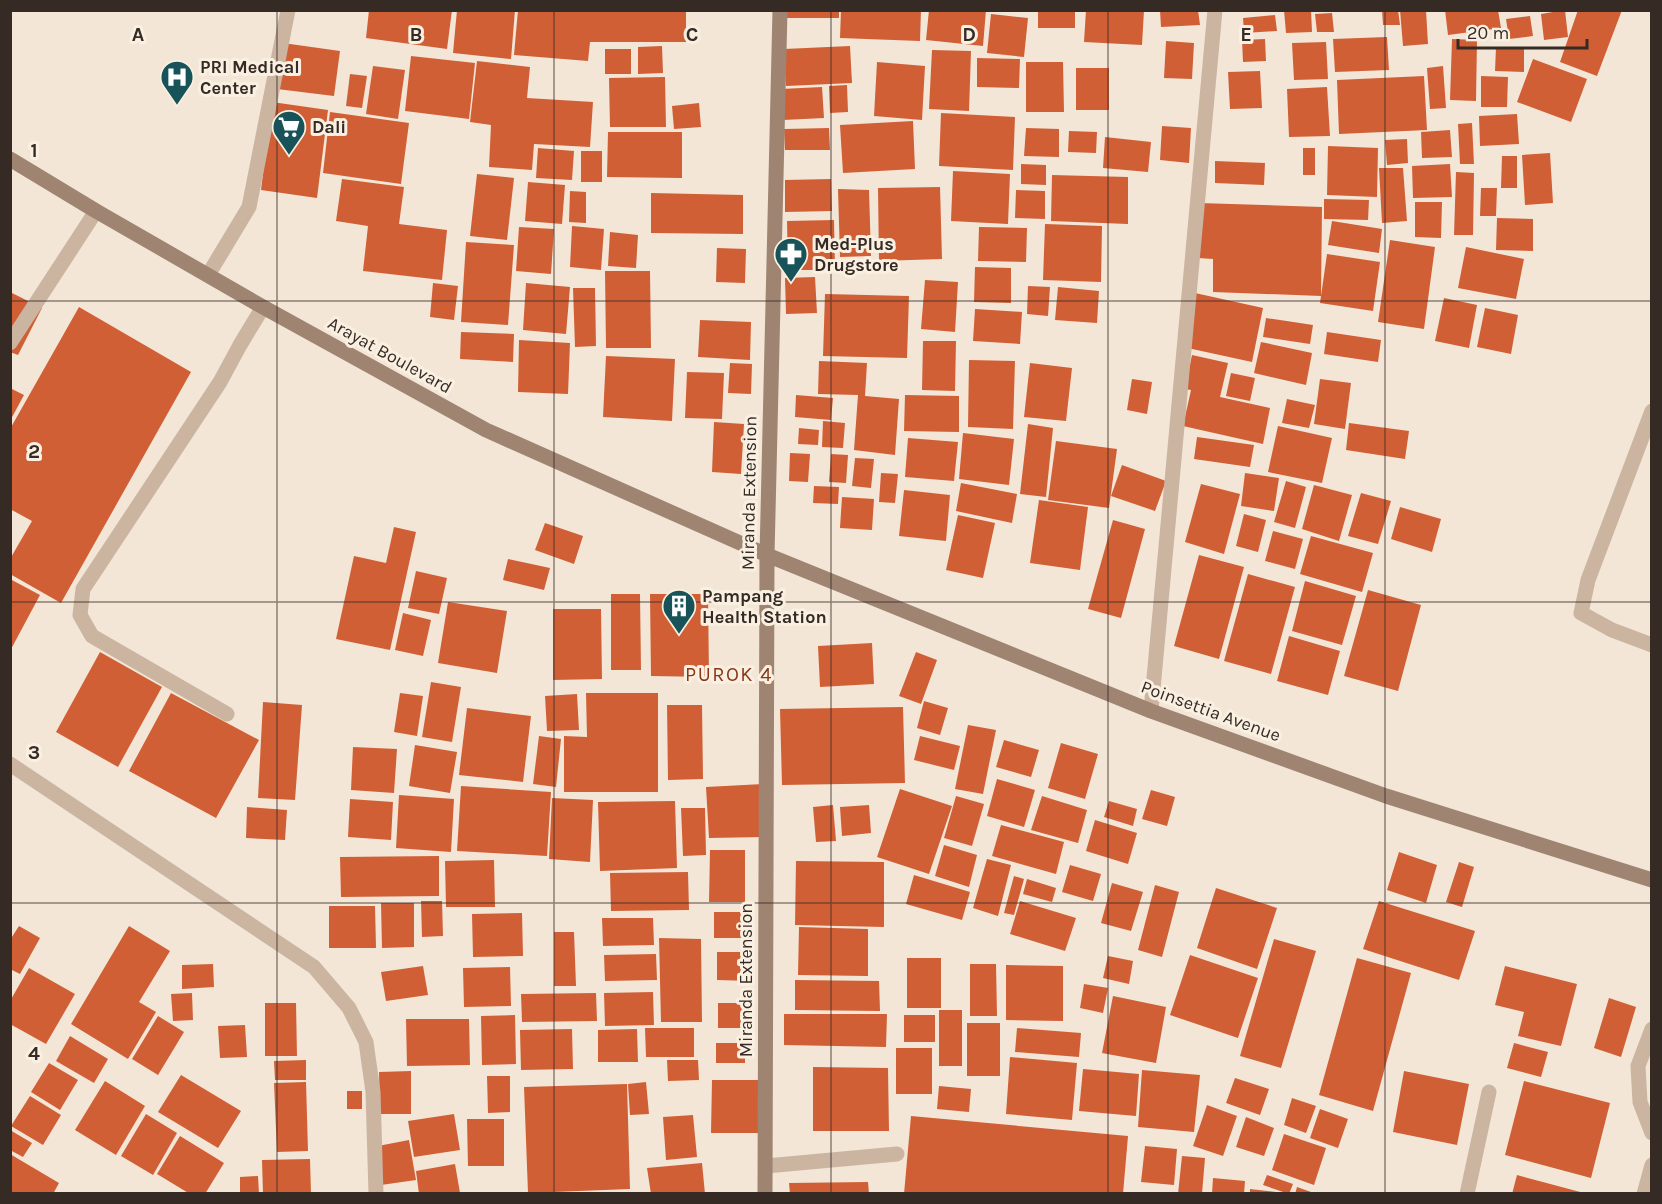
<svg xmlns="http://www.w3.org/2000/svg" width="1662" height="1204" font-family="Karla,sans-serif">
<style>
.building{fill:#d15f36}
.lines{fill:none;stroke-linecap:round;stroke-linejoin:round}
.lane{stroke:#cbb5a1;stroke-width:15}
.street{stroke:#cbb5a1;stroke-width:15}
.secondary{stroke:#9f8472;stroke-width:15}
.grid{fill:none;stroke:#352a24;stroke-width:1.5;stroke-opacity:0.55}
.labels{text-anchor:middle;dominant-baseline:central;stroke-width:6;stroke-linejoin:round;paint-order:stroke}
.poi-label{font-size:18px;font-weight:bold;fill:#352a24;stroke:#faf0e2;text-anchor:start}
.street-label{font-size:18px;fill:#352a24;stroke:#faf0e2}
.neighbourhood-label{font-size:20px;letter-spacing:1.5px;fill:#8a3617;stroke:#faf0e2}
.grid-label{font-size:20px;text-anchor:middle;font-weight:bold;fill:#352a24;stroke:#faf0e2;stroke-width:6;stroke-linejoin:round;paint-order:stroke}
</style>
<rect width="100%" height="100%" fill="#f3e6d6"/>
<path class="building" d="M369 10H452L447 49 366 38Z
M457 10H515L511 59 453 53Z
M518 10H686V42H590L588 61 514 55Z
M784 10H839V18H784Z
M841 10H921L920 41 840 38Z
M929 10H986L983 46 926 40Z
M1038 10H1075V28H1038Z
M1086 10H1144L1142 45 1084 42Z
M1160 10H1198L1200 25 1161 27Z
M1284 10H1311L1312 32 1286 33Z
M1382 10H1398L1400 25H1383Z
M1400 10H1426L1428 44 1403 46Z
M1445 10H1498L1501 28 1448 35Z
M1565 10 1568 37 1544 40 1541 14Z
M1578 10H1622L1597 76 1560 62Z
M1332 13 1334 32H1317L1315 14Z
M991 14 1028 18 1024 57 987 53Z
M1275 15 1277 31 1244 33 1243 18Z
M1530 16 1533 36 1509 39 1506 19Z
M1387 37 1389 70 1335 72 1333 39Z
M1265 39 1266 61 1243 62 1242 40Z
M1452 39 1477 40 1476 101 1450 100Z
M1166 41 1194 43 1192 79 1164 78Z
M1326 42 1328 79 1294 80 1292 43Z
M283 43 340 51 334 96 277 89Z
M662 46 663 73 638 74V47Z
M850 46 852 83 786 86 784 49Z
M1496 47H1524V72L1495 71Z
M605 49H631V74H605Z
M932 50 971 51 969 111 929 109Z
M411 56 475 63 469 119 405 111Z
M977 58 1020 59 1019 88 977 87Z
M1533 59 1587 79 1571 122 1517 102Z
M477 61 530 67 527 98 593 102 590 147 534 144 532 170 489 167 491 125 470 122Z
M877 62 925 66 922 120 874 116Z
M1026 62H1063L1064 112H1026Z
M373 66 405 70 398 119 366 114Z
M1443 66 1446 108 1430 109 1427 68Z
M1076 68H1109V110H1076Z
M1260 71 1262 108 1230 109 1228 72Z
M350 74 367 76 362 108 346 106Z
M1424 76 1427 130 1339 134 1337 80Z
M1481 76 1508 77 1507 107H1481Z
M665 77 666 127H610L609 78Z
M847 85 848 112 830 113 829 86Z
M822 87 824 118 783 120 781 89Z
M1327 87 1330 136 1289 137 1287 89Z
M272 102 328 110 317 198 261 190Z
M699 103 701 127 674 129 672 106Z
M330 112 409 123 401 184 323 173Z
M941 113 1015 117 1013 170 939 166Z
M1517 114 1519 144 1480 146 1479 116Z
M913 121 915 169 843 173 840 125Z
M1472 123 1474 164H1460L1458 124Z
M1162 126 1191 128 1189 163 1160 160Z
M829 128 830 150H785L784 129Z
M1026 128 1059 129V157L1024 156Z
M1450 130 1452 157 1422 158 1421 132Z
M1069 131 1097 132 1096 153 1068 152Z
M608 132H682V178L607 177Z
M1105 137 1151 142 1148 172 1103 168Z
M1407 139 1408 163 1387 165 1385 140Z
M1328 146 1378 148 1377 197 1327 195Z
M538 148 574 151 572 180 536 178Z
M1303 148H1315V175H1303Z
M581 151H602V182H581Z
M1550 153 1553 203 1525 205 1522 155Z
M1502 156H1517V188H1501Z
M1215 161 1265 163 1264 185 1215 183Z
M1021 164 1046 165V185L1021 184Z
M1450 164 1452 197 1413 198 1412 166Z
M1379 168H1403L1407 221 1382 223Z
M953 171 1010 174 1008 224 951 221Z
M1456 172 1474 173 1473 235H1454Z
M477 174 514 178 507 240 470 236Z
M1052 175 1128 177V224L1051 221Z
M342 179 404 187 399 224 447 230 442 280 363 271 368 226 336 221Z
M831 179 832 211 785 212V180Z
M528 182 565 185 562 224 525 221Z
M940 187 942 259 879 261 878 188Z
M1481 188H1497L1496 216H1480Z
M838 189 869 190 871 256 840 257Z
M1016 190 1045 191V219L1015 218Z
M570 191 586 192V223L569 222Z
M651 193 743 195V234L651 233Z
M1324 199 1369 200 1368 220 1324 219Z
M1415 202H1442L1441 238 1415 237Z
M1199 203 1322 207 1321 296 1213 292V259L1198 258Z
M1497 218 1533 219V251L1496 250Z
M834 220 835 270H788L787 221Z
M1332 221 1382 229 1379 253 1328 245Z
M1045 224 1102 226 1101 282 1043 280Z
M572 226 604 229 601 270 570 267Z
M519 227 554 229 551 274 516 271Z
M979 227 1027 228 1026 262 978 261Z
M610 232 638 235 636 268 608 266Z
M1390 240 1435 247 1424 329 1378 322Z
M466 242 514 245 508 325 461 322Z
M1466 247 1524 259 1516 299 1458 288Z
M717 248 746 249 745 283 716 282Z
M1327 254 1380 262 1373 311 1320 303Z
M975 267 1011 268V303L974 302Z
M605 271H650L651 348H606Z
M815 277 817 313 786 314 785 278Z
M925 280 958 282 955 332 921 329Z
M433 283 458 286 454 320 430 317Z
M526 283 570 287 566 334 523 330Z
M1028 286 1050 287 1048 316 1027 314Z
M1058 287 1099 291 1097 323 1055 320Z
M573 288H595L596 346 575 347Z
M10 292 42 308 18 355 10 352Z
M1195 293 1263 308 1252 362 1183 347Z
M825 294 909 296 907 358 823 356Z
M1444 298 1477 305 1469 348 1435 341Z
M79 307 191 372 61 603 10 574V559L32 521 10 509V429Z
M1485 308 1518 315 1511 354 1477 347Z
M975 309 1022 312 1020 344 973 341Z
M1266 318 1313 325 1310 344 1263 337Z
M700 320 751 322 750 360 698 357Z
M461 332 514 334 513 362 460 359Z
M1327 332 1381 340 1378 362 1324 354Z
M519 340 570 343 568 394 518 392Z
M923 341H956L955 391 922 390Z
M1261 342 1312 353 1306 385 1254 373Z
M1192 355 1228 363 1220 397 1270 408 1263 444 1183 426 1191 390 1185 389Z
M606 356 675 359 672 421 603 417Z
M969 360 1015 361 1013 429 968 427Z
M819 361 867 363 865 396 899 399 895 455 854 450 858 395 818 394Z
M730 363 752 364 751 394 728 393Z
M1030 363 1072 368 1066 421 1024 417Z
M687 372 724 373 722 419 685 418Z
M1231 373 1255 378 1250 401 1226 396Z
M1132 379 1152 382 1147 414 1127 410Z
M1320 379 1351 383 1345 429 1314 424Z
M10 388 24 395 10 421Z
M796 395 833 398 831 420 795 417Z
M905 395 959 396V432L904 431Z
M1287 399 1315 405 1309 428 1282 423Z
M823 421 845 423 843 448 822 447Z
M714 422 744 424 741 474 712 472Z
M1349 423 1409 431 1405 459 1346 450Z
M1028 424 1053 428 1046 497 1020 494Z
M1278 426 1332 438 1322 483 1268 472Z
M799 428 819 430 818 445 798 444Z
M963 433 1014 439 1009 485 959 479Z
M1197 437 1254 445 1250 467 1194 459Z
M908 438 958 442 954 481 905 477Z
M1056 441 1117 449 1109 508 1048 500Z
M790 453 810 454 808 482 789 481Z
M831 454 848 455 846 483 829 482Z
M855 458 874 459 871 488 852 486Z
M1122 465 1166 481 1155 511 1111 496Z
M881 473 898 474 895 503 879 502Z
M1245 473 1279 478 1274 511 1241 506Z
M1286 481 1306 487 1295 528 1274 522Z
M961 483 1017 494 1012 523 956 511Z
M1201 484 1240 494 1224 554 1185 542Z
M1314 485 1352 495 1339 541 1302 529Z
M814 486 839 487 838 504 813 503Z
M904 490 950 495 946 541 899 536Z
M1361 493 1391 501 1378 544 1348 536Z
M842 497 874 499 872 530 840 528Z
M1039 500 1088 507 1080 570 1030 563Z
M1400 507 1441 519 1432 552 1391 539Z
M1244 514 1266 520 1258 552 1236 546Z
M958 515 995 523 983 578 946 570Z
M1113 520 1145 529 1121 618 1088 609Z
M545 523 583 536 574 564 535 550Z
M394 527 416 532 390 650 336 639 354 556 386 563Z
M1273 531 1303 539 1295 569 1265 561Z
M1311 536 1373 553 1362 592 1300 574Z
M1199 555 1244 567 1219 659 1174 646Z
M508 559 550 568 544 590 503 580Z
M416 571 447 578 439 614 408 608Z
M1248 574 1295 587 1271 674 1224 661Z
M10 579 40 595 10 651Z
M1305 581 1356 596 1342 645 1292 631Z
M1368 590 1421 605 1398 691 1344 676Z
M611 594H640L641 670H611Z
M650 594H708L709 677 651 676Z
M448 602 507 611 497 673 438 663Z
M553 609H601L602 679 553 680Z
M403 613 431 620 423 656 395 650Z
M1289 636 1340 651 1328 695 1277 681Z
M872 643 874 684 820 687 818 646Z
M100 652 162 687 118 767 56 732Z
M916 652 937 660 921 704 899 696Z
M431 682 461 687 452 742 422 737Z
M171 693 259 740 216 818 129 771Z
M400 693 423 696 417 736 394 732Z
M586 693H658V792H564V736L587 737Z
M577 694 579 730 547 731 545 696Z
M924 701 948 708 940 735 917 728Z
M263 702 302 705 295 800 258 798Z
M667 705H702L703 779 668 780Z
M903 707 905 783 782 785 780 709Z
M467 708 531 716 523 782 459 775Z
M968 725 996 730 983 794 955 789Z
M539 736 561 739 556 787 533 784Z
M920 736 960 746 954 770 914 760Z
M1004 740 1039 750 1031 777 996 767Z
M1061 743 1098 754 1085 799 1048 788Z
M415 745 457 752 450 793 409 786Z
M353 747 397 749 394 793 351 790Z
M997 779 1035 790 1024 827 987 816Z
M763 784 766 837 709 838 706 787Z
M461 786 551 792 547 856 457 851Z
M900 789 952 806 929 874 877 857Z
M1151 790 1175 797 1167 826 1142 819Z
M399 795 454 799 451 852 396 848Z
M956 796 984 804 972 846 944 838Z
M1042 796 1087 810 1078 843 1031 830Z
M552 798 593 800 590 862 549 859Z
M350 799 393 802 391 840 348 837Z
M675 801 677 868 600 871 598 802Z
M1109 801 1137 809 1133 826 1104 817Z
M833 805 836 841 816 842 813 807Z
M869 805 871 833 842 836 840 807Z
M247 807 287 810 285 840 246 838Z
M681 808H705L706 855 683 856Z
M1095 820 1137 833 1128 864 1086 851Z
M1001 825 1064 842 1056 874 992 856Z
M944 845 977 855 969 887 935 876Z
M710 850H745V902H709Z
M1399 852 1437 865 1426 903 1387 890Z
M439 856V896L341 897 340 857Z
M987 859 1011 865 998 916 973 908Z
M494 860 495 907H446L445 861Z
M796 861 884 862V927L795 925Z
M1459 862 1474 867 1462 907 1446 902Z
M1070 865 1101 874 1093 901 1062 892Z
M688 872 689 910 611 911 610 873Z
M914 875 970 892 962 920 906 904Z
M1014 876 1024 879 1014 915 1004 913Z
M1027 879 1056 888 1052 902 1023 894Z
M1112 883 1143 892 1131 931 1101 923Z
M1155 885 1179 892 1162 957 1138 950Z
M1216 888 1277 908 1257 969 1197 948Z
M421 901H442L443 936 422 937Z
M1020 901 1076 918 1065 951 1010 934Z
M1379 901 1475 931 1459 980 1363 949Z
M381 903H414V947L382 948Z
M329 906H375L376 948H329Z
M714 912H746V938H714Z
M522 913 523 956 473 957 472 914Z
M602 918H653L654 945 603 946Z
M19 926 40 938 20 974 10 969V940Z
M129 926 170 951 139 1002 156 1012 128 1059 71 1024Z
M799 927 868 929V976L798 975Z
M554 932H574L576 986H554Z
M659 938 701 939 702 1022H661Z
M1274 939 1316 951 1281 1068 1240 1056Z
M717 952H751V981L717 980Z
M656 954 657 980 605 981 604 955Z
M1190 955 1258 978 1238 1038 1170 1015Z
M1108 956 1133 961 1129 984 1103 978Z
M907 958H941V1008H907Z
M1357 958 1411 973 1373 1111 1319 1095Z
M213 964 214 987 182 989V965Z
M970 964H996L997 1016H970Z
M1006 965 1063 966V1021L1006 1020Z
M423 966 428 995 386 1001 381 972Z
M1505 966 1577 984 1561 1046 1518 1036 1524 1012 1495 1005Z
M510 967 511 1006 464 1007 463 968Z
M29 968 75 994 46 1044 10 1024V1001Z
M795 980 879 981 880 1011 795 1010Z
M1084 984 1108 988 1103 1013 1080 1008Z
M653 992 654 1025 605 1026 604 993Z
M192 993 193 1020 173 1021 171 994Z
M596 993 597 1021 522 1022 521 994Z
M1113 996 1166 1007 1156 1063 1102 1053Z
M1609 998 1636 1007 1621 1057 1594 1048Z
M265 1003H296L297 1056H265Z
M718 1003H746V1028H718Z
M939 1010H962V1066H939Z
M784 1014H887L886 1047 784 1045Z
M515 1015 516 1064 482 1065 481 1016Z
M904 1015H935V1042H904Z
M158 1016 184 1032 158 1075 132 1059Z
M406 1019H469L470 1065 407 1066Z
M967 1023H1000V1076H967Z
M245 1025 247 1057 220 1058 218 1026Z
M645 1028H694V1057H646Z
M1017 1028 1081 1033 1079 1057 1015 1052Z
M572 1029 573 1069 521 1070 520 1030Z
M637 1029 638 1062H598V1030Z
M70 1036 108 1059 94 1083 56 1061Z
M716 1043H745V1063H716Z
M1514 1043 1548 1052 1541 1077 1507 1068Z
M896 1048H932V1094H896Z
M1010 1057 1077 1063 1072 1120 1006 1114Z
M306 1060V1080H275L274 1061Z
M667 1060H698L699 1080 668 1081Z
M49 1063 78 1080 60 1110 31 1092Z
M813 1067 888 1068 889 1131H813Z
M1083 1069 1139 1074 1136 1116 1079 1111Z
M1142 1070 1200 1075 1194 1132 1138 1127Z
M411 1071V1114H380L379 1072Z
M1404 1071 1469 1084 1457 1145 1393 1132Z
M181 1075 241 1111 218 1148 158 1112Z
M487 1076H510V1112L488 1113Z
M1235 1078 1269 1089 1260 1115 1226 1103Z
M712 1080H758V1133H711Z
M105 1081 145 1106 116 1155 75 1130Z
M1524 1081 1610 1103 1591 1178 1505 1155Z
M306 1082 308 1151 277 1152 274 1083Z
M646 1082 649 1114 630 1115 628 1084Z
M627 1084 630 1189 528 1193 524 1087Z
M939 1086 971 1089 969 1112 937 1109Z
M347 1091H362V1109H347Z
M30 1096 61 1115 43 1145 11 1126Z
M1292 1098 1316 1106 1306 1133 1284 1125Z
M1207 1105 1237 1116 1223 1156 1193 1146Z
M1320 1109 1348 1119 1338 1148 1310 1138Z
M146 1114 177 1133 153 1175 121 1156Z
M454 1114 460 1150 414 1157 408 1121Z
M693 1115 697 1157 666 1160 663 1117Z
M911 1116 1128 1136 1123 1194H904Z
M1246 1117 1274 1128 1264 1156 1236 1147Z
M467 1119H504V1166H468Z
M10 1130 32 1143 23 1157 10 1150Z
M1284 1134 1326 1148 1314 1185 1272 1170Z
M180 1136 224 1163 205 1194H190L157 1174Z
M409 1140 416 1180 381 1185 378 1146Z
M1145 1146 1177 1149 1174 1185 1141 1182Z
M10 1154 59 1183 53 1194H10Z
M1182 1156 1205 1158 1202 1194H1178Z
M310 1159 311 1194H263L262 1160Z
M702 1163 705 1194H651L647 1168Z
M455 1164 460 1193 419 1194 416 1171Z
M1267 1175 1293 1184 1289 1194 1263 1185Z
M1517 1175 1584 1193V1194H1512Z
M258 1176 259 1194H240V1177Z
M1213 1178 1245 1181 1244 1194H1212Z
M868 1182 869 1194H790L789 1183Z
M1297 1187 1314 1193V1194H1295Z
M1250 1189 1276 1192V1194H1250Z"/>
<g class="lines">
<path class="lane" d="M10 343 96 211
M227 714 92 636 80 615 83 589 220 382 240 345 263 307"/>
<path class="street" d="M208 275 249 207 288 10
M1652 411 1588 580 1581 613 1612 630 1652 645
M1151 711 1215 10
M10 764 314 967 349 1008 366 1042 373 1092 376 1194
M1652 1029 1638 1066 1640 1102 1652 1133
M766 1166 897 1154
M1467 1194 1489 1092
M1644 1194 1652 1165"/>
<path class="secondary" d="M10 159 96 211 263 307 486 430 767 555 1151 711 1386 796 1652 880
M765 1194 767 555 780 10"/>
</g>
<path class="grid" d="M277 10V1194M554 10V1194M831 10V1194M1108 10V1194M1385 10V1194M10 301H1652M10 602H1652M10 903H1652"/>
<defs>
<g id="hospital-pin" transform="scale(1.725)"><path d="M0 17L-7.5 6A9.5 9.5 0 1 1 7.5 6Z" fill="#175359" stroke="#faf0e2"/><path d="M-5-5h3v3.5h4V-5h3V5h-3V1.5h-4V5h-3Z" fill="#fff"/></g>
<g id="supermarket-pin" transform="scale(1.725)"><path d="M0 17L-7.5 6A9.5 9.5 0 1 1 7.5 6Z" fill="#175359" stroke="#faf0e2"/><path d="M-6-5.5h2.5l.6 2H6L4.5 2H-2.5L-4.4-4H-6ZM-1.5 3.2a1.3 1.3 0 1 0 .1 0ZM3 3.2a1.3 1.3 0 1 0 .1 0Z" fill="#fff"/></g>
<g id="pharmacy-pin" transform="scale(1.725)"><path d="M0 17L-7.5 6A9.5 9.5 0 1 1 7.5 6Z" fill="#175359" stroke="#faf0e2"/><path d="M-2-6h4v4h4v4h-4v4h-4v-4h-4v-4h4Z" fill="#fff"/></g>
<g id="building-pin" transform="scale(1.725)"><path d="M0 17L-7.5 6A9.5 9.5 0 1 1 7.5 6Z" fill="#175359" stroke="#faf0e2"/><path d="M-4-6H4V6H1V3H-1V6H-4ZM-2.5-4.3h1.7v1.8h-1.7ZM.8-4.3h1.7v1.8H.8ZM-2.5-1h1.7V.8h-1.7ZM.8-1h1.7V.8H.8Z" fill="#fff"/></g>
</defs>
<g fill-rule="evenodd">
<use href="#hospital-pin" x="177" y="77"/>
<use href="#supermarket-pin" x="289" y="127"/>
<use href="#pharmacy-pin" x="791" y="254"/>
<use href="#building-pin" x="679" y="606"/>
</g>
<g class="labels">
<g class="poi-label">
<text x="200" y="67">PRI Medical<tspan x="200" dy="21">Center</tspan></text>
<text x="312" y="127">Dali</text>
<text x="814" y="244">Med-Plus<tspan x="814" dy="21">Drugstore</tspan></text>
<text x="702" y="596">Pampang<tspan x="702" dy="21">Health Station</tspan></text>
</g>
<g class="street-label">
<text transform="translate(390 355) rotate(29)">Arayat Boulevard</text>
<text transform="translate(749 493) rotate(-89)">Miranda Extension</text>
<text transform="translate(1211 711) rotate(20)">Poinsettia Avenue</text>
<text transform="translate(746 980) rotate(-90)">Miranda Extension</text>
</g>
<g class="neighbourhood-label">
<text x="729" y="674">PUROK 4</text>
</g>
</g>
<g class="grid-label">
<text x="138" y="41">A</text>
<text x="416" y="41">B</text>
<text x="692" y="41">C</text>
<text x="969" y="41">D</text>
<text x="1246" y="41">E</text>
<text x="34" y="157">1</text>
<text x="34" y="458">2</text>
<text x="34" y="759">3</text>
<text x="34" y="1060">4</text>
</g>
<rect width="1662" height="1204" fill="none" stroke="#352a24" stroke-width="24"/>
<path d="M1458 39v9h129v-9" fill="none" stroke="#352a24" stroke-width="3"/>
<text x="1467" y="39" font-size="18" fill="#352a24" stroke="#faf0e2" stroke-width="4.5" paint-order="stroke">20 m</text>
</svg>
